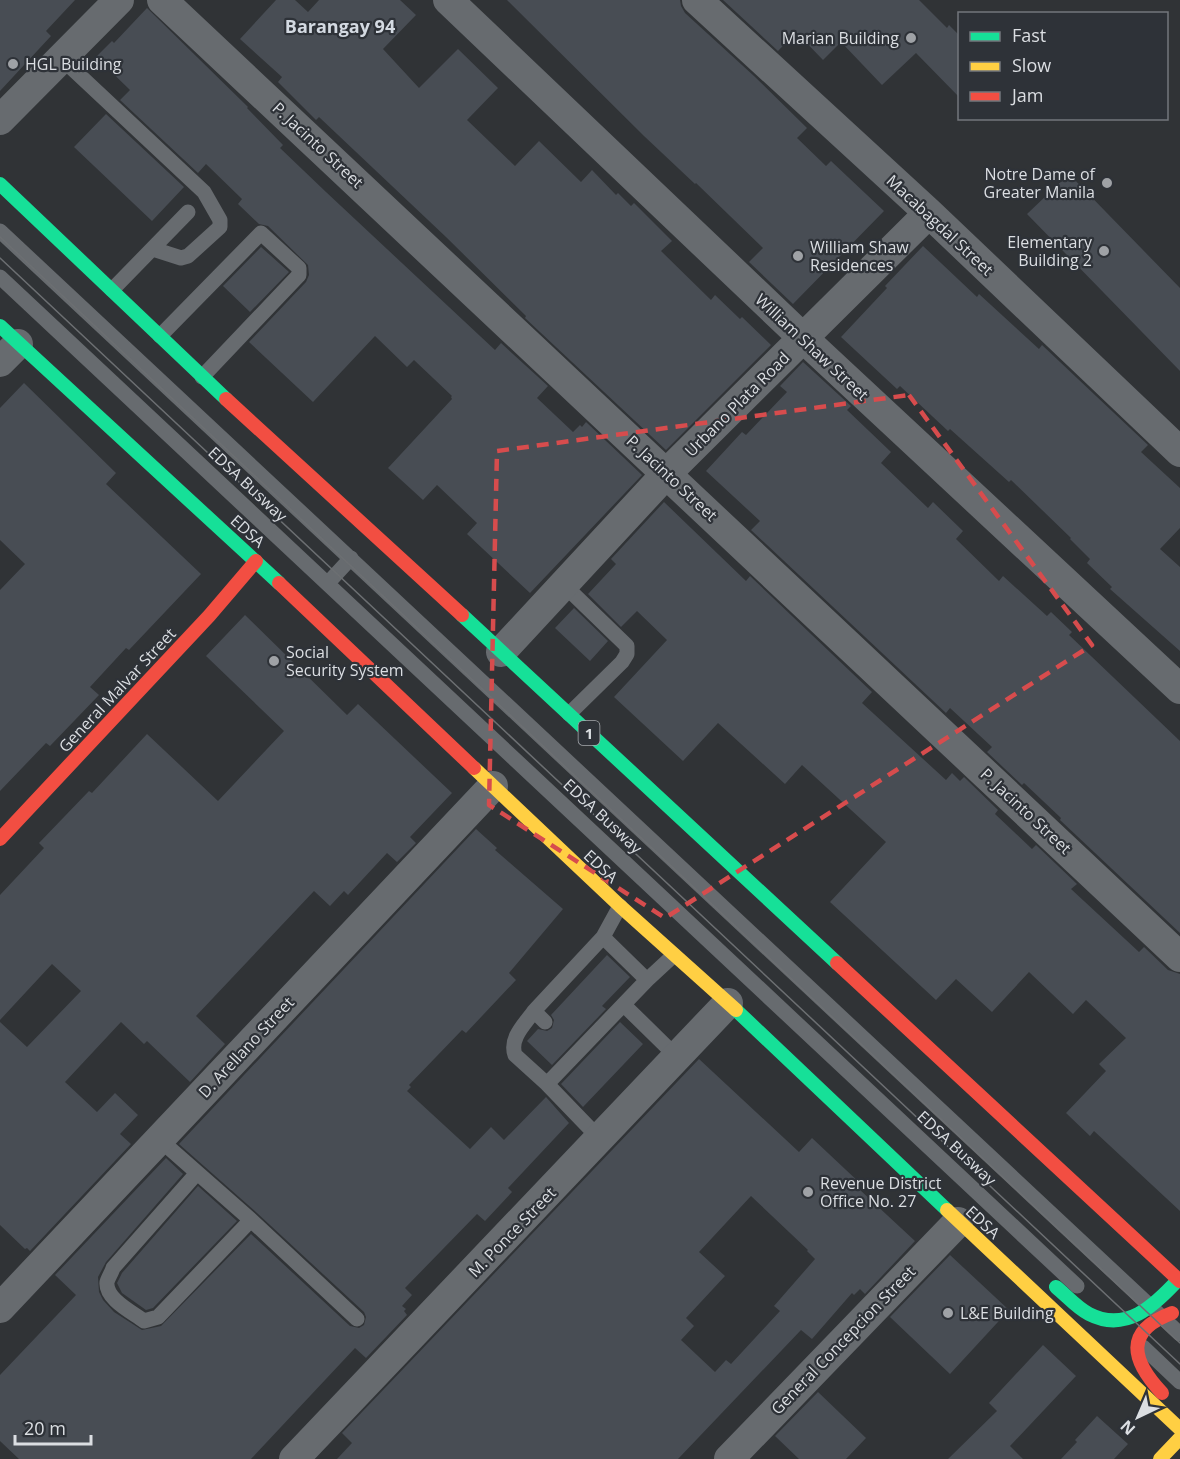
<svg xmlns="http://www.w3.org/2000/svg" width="1180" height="1459" font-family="'Open Sans',sans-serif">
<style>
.building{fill:#484d54;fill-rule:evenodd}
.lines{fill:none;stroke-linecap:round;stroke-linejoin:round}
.lane{stroke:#676b6f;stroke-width:15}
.street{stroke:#676b6f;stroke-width:30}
.fast{stroke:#16e098;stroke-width:14}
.slow{stroke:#ffcf43;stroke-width:14}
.jam{stroke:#f24e42;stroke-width:14}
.tram{stroke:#6c6f72;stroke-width:1.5}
.marked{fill:none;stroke:#d74c4d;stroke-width:4.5;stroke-dasharray:12 8;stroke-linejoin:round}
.poi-dot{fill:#9fa2a6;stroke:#2e3238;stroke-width:2}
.labels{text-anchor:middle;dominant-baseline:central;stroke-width:4.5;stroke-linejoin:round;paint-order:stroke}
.shield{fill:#2e3238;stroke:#a7aaaf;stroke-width:1.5}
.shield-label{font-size:15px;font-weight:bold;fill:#dbdee2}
.poi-label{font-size:16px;fill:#dbdee2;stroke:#2e3238;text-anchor:start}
.street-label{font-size:16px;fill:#dbdee2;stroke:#2e3238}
.neighbourhood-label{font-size:18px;font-weight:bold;fill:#d4dae2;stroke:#2e3238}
</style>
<rect width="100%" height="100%" fill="#303336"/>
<path class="building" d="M0 0H75L46 31 51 36 0 91Z
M276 0H295L308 12 319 0H400L416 15 383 49 419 88 458 49 498 88 467 120 515 166 539 141 581 182 592 170 616 195 618 193 631 206 634 203 672 241 661 251 711 300 715 295 740 319 742 317 771 345 666 450 525 318 526 316 446 237 319 117 316 120 278 82 282 77 240 39Z
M507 0H680L681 6 685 13 754 76 807 128 797 138 826 166 831 161 884 211 793 304 749 262 763 248 696 183 695 184 644 136Z
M723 0H919L947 28 949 25 960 36V98L916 53 882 85 841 42 823 60 796 32 778 51Z
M147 8 248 107 247 108 283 145 280 148 326 192 495 350 501 343 548 386 537 398 573 432 580 425 582 427 586 422 642 475 530 593 467 534 477 523 437 485 423 500 388 468 452 399 451 397 452 396 414 360 407 367 375 336 313 402 249 342 306 282 309 275 308 265 268 226 259 224 238 204 242 199 206 164 198 173 120 100 130 90 96 57 112 41 114 43Z
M106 114 184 187 152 221 74 147Z
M1069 174 1180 288V371L1027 214Z
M923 246 977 297 979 294 1039 349 1042 345 1096 396 1148 445 1141 452 1180 488V528L1160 549 1180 567V651L1110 589 1112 587 1087 563 1090 559 1070 539 1071 538 1011 480 1009 482 950 429 948 431 900 386 897 389 841 337 887 288 885 286Z
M261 247 289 272 250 312 223 286Z
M803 362 851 406 847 410 891 452 881 463 928 508 933 502 963 531 956 539 999 581 1003 576 1047 616 1051 612 1072 632 1069 635 1180 741V933L1060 820 1061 818 1024 783 1022 785 987 752 992 747 950 708 946 713 751 530 760 521 706 471 742 432 746 435 787 392 780 386Z
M24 383 116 473 106 484 201 574 129 650 126 648 90 687 99 695 50 746 46 743 0 791V590L25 564 0 540V408Z
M664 502 746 581 750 576 872 692 862 703 946 780 952 773 960 781 964 777 998 810 995 814 1032 849 1036 845 1077 884 1071 889 1139 952 1144 947 1168 970 1180 974V1211L1094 1131 1090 1136 1066 1113 1106 1071 1099 1064 1126 1038 1086 1000 1073 1014 1029 972 992 1012 956 979 936 1000 830 902 886 842 802 765 785 784 718 723 683 761 614 697 667 640 637 611 621 627 588 594 616 564 611 559Z
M574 608 608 641 590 661 555 628Z
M245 615 347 715 358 704 452 793 410 837 416 843 397 862 387 853 348 895 344 891 330 906 314 891 196 1016 225 1044 190 1082 147 1041 144 1044 121 1022 65 1082 97 1112 115 1093 138 1115 120 1134 131 1144 30 1251 27 1248 25 1249 0 1225V1022L27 1047 81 991 52 964 0 1020V895L44 848 39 843 89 791 92 793 147 734 218 801 284 731 206 656Z
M476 829 497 848 495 850 563 909 509 973 516 980 466 1033 462 1030 409 1085 411 1087 407 1091 470 1149 491 1127 504 1140 546 1097 569 1123 508 1188 512 1192 485 1221 477 1214 405 1288 412 1295 402 1306 406 1309 404 1311 407 1315 366 1358 355 1348 251 1459H19L0 1441V1375L76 1295 55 1275 166 1158 183 1174 106 1262 98 1277 99 1292 103 1300 114 1312 142 1330 161 1326 251 1234 350 1326 359 1328 364 1325 366 1317 364 1312 257 1213 179 1144Z
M607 955 630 977 602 1006 606 1009 552 1065 527 1041 538 1029 547 1031 552 1028 554 1020 551 1015Z
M620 1022 643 1044 583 1107 561 1084Z
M699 1059 799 1152 812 1138 862 1185 859 1189 915 1241 865 1294 860 1289 854 1295 852 1293 812 1339 801 1330 678 1459H337L352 1443 342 1433ZM751 1196 808 1250 807 1251 815 1259 774 1306 780 1311 731 1364 726 1360 715 1372 681 1340 694 1326 686 1318 725 1276 699 1252Z
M198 1186 237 1221 153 1308 146 1310 122 1293 117 1283 122 1273Z
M950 1255 1009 1310 950 1374 890 1317Z
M1043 1345 1076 1376 1010 1446 1023 1459H948L997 1411 989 1403Z
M818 1392 866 1438 846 1459H799L775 1436Z
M1097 1416 1128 1444 1114 1459H1061L1077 1442 1075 1440Z"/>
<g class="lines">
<path class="lane" d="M61 58 204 192 220 220V227L188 256 181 258 153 249
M0 231 1180 1334
M0 277 1077 1286
M112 290 188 212
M160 336 261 233 299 268V275L202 377
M328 583 351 558
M564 585 627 646V654L622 662 569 714
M603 937 647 980
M624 1005 678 1058
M534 1011C525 1024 509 1038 515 1055L547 1084
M545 1022 534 1011 603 937 620 906
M159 1139 251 1220 357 1319
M600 1139 547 1084 647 980 674 955
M197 1173 113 1268C112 1272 108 1278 107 1282 105 1299 132 1312 144 1321L158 1317 251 1220
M1143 1347 1180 1382"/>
<path class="street" d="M162 0 1180 957
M448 0 803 338 1180 689
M697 0 929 213 1180 452
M0 120 119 0
M0 362 18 344
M501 652 667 473 929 213
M0 1308 493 786
M294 1459 728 1003
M729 1459 958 1222"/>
<path class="fast" d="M0 184 226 399
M0 326 279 583
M462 615 837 963
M736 1010 947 1210
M1056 1287C1067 1296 1077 1308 1089 1314 1126 1333 1154 1306 1178 1280"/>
<path class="slow" d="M474 768 620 906 736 1010
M947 1210 1180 1429
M1160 1459 1180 1438"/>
<path class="jam" d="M226 399 462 615
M279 583 474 768
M0 839 209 616 256 561
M837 963 1180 1281
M1162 1393C1131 1360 1124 1331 1172 1313"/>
<path class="tram" d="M0 237 1180 1343
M0 258 1180 1364"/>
</g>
<path class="marked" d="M909 395 1092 645 665 918 489 805 497 451Z"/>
<g class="poi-dot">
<circle cx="911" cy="38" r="6"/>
<circle cx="13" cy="64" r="6"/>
<circle cx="1107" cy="183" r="6"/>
<circle cx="1104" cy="251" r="6"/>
<circle cx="798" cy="256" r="6"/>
<circle cx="274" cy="661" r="6"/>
<circle cx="808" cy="1192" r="6"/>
<circle cx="948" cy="1313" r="6"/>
</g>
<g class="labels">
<rect class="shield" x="578.5" y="721" width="21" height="24" rx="4.5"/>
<g class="shield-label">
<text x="589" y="733">1</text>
</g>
<g class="poi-label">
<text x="899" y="38" text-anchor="end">Marian Building</text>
<text x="25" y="64">HGL Building</text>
<text x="1095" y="174" text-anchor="end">Notre Dame of<tspan x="1095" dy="18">Greater Manila</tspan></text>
<text x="1092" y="242" text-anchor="end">Elementary<tspan x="1092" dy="18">Building 2</tspan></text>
<text x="810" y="247">William Shaw<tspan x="810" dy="18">Residences</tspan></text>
<text x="286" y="652">Social<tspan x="286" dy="18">Security System</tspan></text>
<text x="820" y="1183">Revenue District<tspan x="820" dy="18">Office No. 27</tspan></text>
<text x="960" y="1313">L&amp;E Building</text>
</g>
<g class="street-label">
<text transform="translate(318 145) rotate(43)">P. Jacinto Street</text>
<text transform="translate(940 225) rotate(43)">Macabagdal Street</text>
<text transform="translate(812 347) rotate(43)">William Shaw Street</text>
<text transform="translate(737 404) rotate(-45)">Urbano Plata Road</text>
<text transform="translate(672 478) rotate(43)">P. Jacinto Street</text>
<text transform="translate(248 484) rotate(43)">EDSA Busway</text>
<text transform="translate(248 531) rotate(42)">EDSA</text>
<text transform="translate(117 690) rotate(-47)">General Malvar Street</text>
<text transform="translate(1026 811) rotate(43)">P. Jacinto Street</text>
<text transform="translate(603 816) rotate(43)">EDSA Busway</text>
<text transform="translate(601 866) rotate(43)">EDSA</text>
<text transform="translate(246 1047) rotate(-47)">D. Arellano Street</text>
<text transform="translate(957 1148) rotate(43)">EDSA Busway</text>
<text transform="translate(983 1222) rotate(43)">EDSA</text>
<text transform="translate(512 1232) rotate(-46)">M. Ponce Street</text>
<text transform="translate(843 1340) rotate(-46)">General Concepcion Street</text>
</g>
<g class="neighbourhood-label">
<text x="340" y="26">Barangay 94</text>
</g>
</g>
<rect x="958" y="12" width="210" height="108" fill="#2e3238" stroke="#73777c" stroke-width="1.5"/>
<rect x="970" y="32" width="30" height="9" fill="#16e098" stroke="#73777c" stroke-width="1.5"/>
<text x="1012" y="42" font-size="18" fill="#dbdee2">Fast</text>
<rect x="970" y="62" width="30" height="9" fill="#ffcf43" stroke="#73777c" stroke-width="1.5"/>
<text x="1012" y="72" font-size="18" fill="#dbdee2">Slow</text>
<rect x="970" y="92" width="30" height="9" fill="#f24e42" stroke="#73777c" stroke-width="1.5"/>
<text x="1012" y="102" font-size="18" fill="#dbdee2">Jam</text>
<g transform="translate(1138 1417) rotate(224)" stroke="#2e3238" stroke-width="4.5" paint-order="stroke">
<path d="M0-4.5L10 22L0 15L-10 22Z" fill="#dbdee2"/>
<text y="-9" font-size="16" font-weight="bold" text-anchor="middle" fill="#dbdee2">N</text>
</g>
<path d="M15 1435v9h76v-9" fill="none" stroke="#dbdee2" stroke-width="3"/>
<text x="24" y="1435" font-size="18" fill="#dbdee2" stroke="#2e3238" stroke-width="4.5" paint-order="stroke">20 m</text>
</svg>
